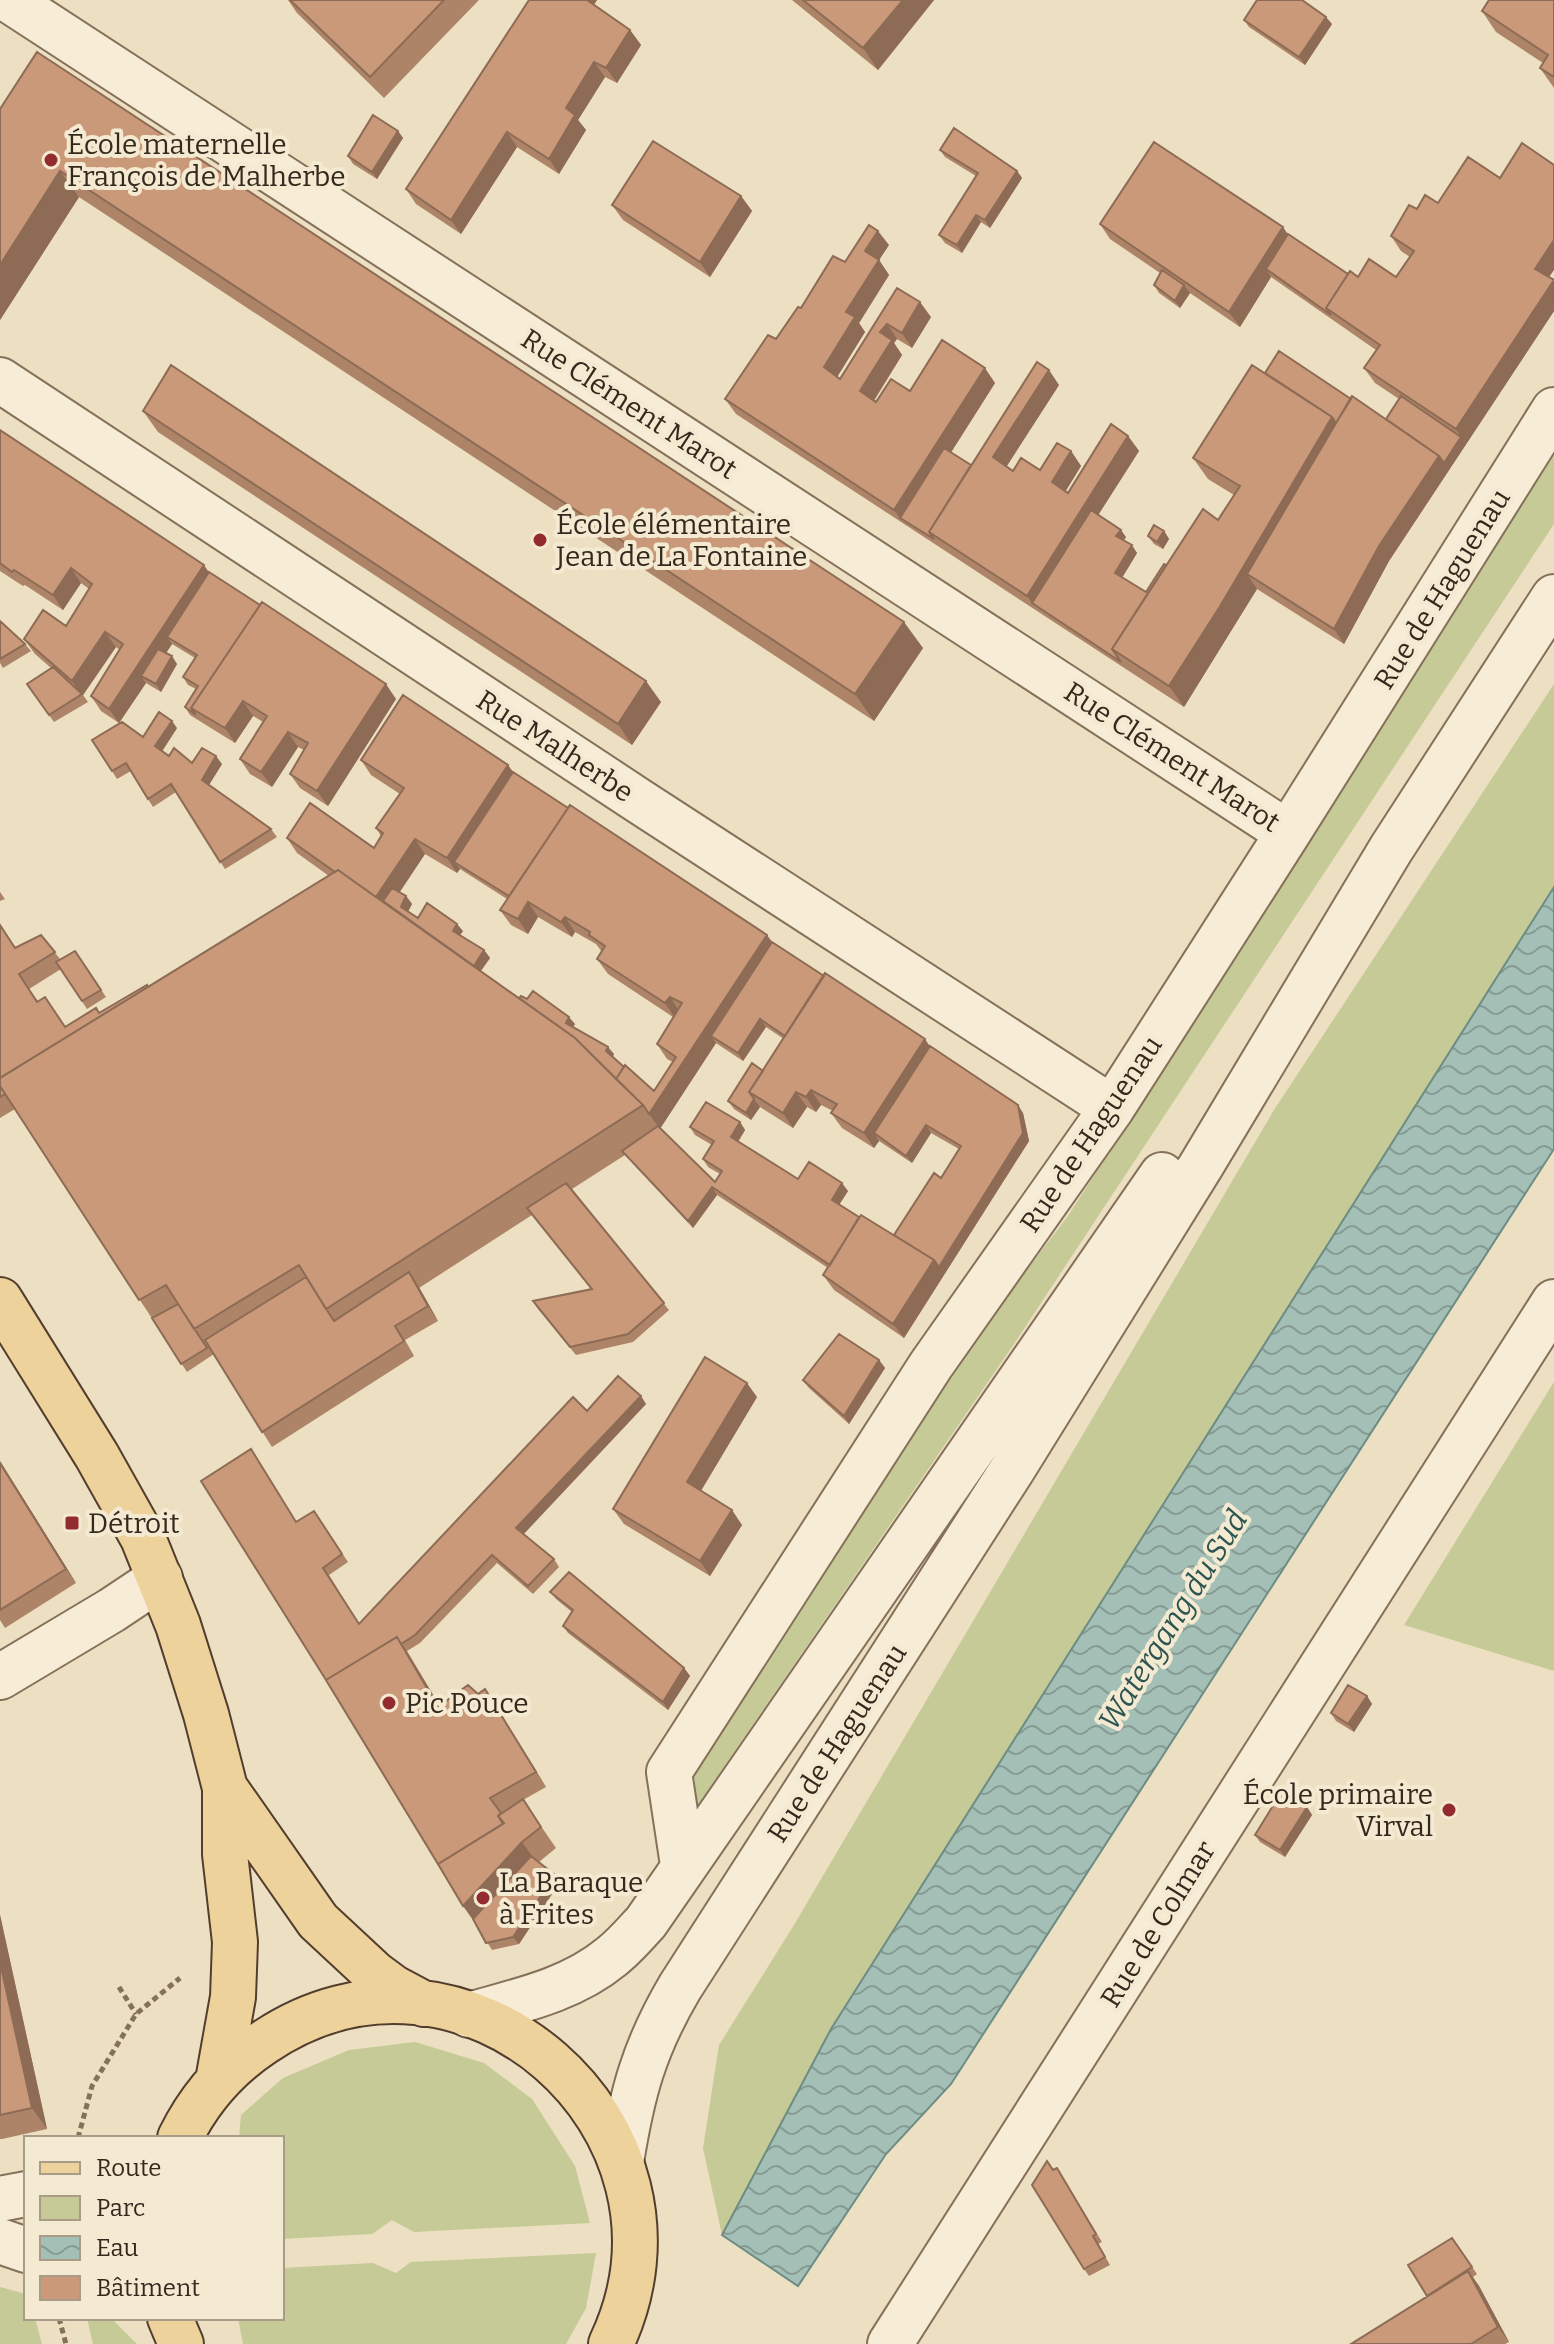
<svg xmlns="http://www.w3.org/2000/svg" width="1554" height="2344" font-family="Bitter,serif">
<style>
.green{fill:#c5ca96}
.water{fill:url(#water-waves);stroke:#6c8c84;stroke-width:2}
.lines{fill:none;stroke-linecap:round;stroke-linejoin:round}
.minor-casing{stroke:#85705a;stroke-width:48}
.major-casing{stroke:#533e2e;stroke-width:48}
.path{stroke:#85705a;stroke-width:5;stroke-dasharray:6 4;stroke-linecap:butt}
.minor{stroke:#f7ecd5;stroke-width:44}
.major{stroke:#eed29b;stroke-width:44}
.wall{fill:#ad8468;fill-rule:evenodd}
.shaded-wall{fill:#8d6b55}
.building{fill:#c99979;stroke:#8d6b55;stroke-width:2}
.poi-dot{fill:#922c2f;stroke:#f4e9d1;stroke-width:3}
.labels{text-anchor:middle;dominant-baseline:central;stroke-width:8;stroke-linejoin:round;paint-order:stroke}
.poi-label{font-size:28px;fill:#35291e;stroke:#f4e9d1;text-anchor:start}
.street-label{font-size:28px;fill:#35291e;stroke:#f4e9d1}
.water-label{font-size:30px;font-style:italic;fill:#2d5551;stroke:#f4e9d1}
</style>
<defs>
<pattern id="water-waves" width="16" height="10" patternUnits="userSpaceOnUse" patternTransform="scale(2)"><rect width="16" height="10" fill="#a4bfb6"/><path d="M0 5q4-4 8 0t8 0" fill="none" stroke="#869b93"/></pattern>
</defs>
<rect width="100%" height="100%" fill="#ecdfc2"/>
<path class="green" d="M1554 455V524L1014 1344 697 1806 694 1776 713 1743 949 1372 1068 1216Z
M1554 684V887L831 2029 722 2235 703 2148 719 2045 794 1925 1274 1110Z
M1554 1382V1671L1404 1625Z
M415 2042 484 2063 532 2099 575 2166 590 2223 414 2232 392 2220 372 2234 282 2239V2138H239L241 2115 283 2078 349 2050Z
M596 2253 586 2308 566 2344H243L238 2318H282V2268L373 2263 396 2273 411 2262Z
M0 2287 26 2294V2318H35L42 2344H0Z
M87 2318H111L137 2344H93Z"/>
<path class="water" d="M1554 887V1149L951 2084 886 2154 798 2286 722 2235 831 2029Z"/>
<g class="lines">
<g class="minor-casing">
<path id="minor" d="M9 0 1288 833
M0 380 639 801 1112 1108
M0 1677 112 1610 160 1578
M683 1865 669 1772 931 1365 1112 1108 1288 833 1554 410
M469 2015C518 2001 571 1990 611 1957 624 1947 635 1934 646 1922L1162 1175
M621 2162C632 2093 644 2048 680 1987L1012 1470 1202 1164 1391 849 1554 597
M0 2199 26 2194
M0 2241 26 2250
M890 2344 1554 1302"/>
</g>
<g class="major-casing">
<path id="major" d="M0 1300 97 1456 143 1538 178 1625 206 1714 225 1788V1854L235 1942 233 1997 218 2081
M225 1788 318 1921 375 1974 394 1988 424 2004
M180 2138C199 2099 227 2067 263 2043 462 1907 714 2127 611 2344
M170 2318 181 2344"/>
</g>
<path class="path" d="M119 1987 136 2014
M78 2138 92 2086 136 2014 180 1978
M59 2318 66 2344"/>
<use href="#minor" class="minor"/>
<use href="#major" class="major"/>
</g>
<path class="wall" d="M288 0H479L384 98 297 13Z
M529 0H597L594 5 630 30 641 45 617 83 605 77 578 120 586 130 559 174 517 147 461 234 416 204 406 189Z
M792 0H934L878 70Z
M1554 0V88L1540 68 1543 63 1496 32 1482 11Z
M1244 20 1332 24 1305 65 1249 27Z
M0 109 923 648 874 721 79 197 0 320Z
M398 131 403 138 377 179 353 164 348 156Z
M940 150 1017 171 1022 178 990 228 981 222 962 253 945 243 939 235 976 176 945 157Z
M741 196 752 211 710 277 623 220 612 205Z
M1100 224 1288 234 1348 274 1358 277H1396L1410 257 1401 251 1391 236 1549 277 1554 280V311L1389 561 1344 644 1257 589 1184 707 736 414 725 399 776 339 801 308 889 245 879 260 889 275 859 323 865 332 837 377 840 379 897 288 931 317 912 348 897 339 894 343 902 355 874 401 876 402 910 391 995 383 951 452 971 465 1059 385 1006 467 1013 471 1040 470 1071 451 1081 466 1065 492 1068 493 1128 436 1139 451 1098 515 1126 537 1124 540 1137 553 1122 578 1146 592 1166 565 1218 520 1234 495 1208 479 1193 458 1265 373 1351 399 1386 419 1399 399 1375 383 1364 368 1376 350 1271 277 1240 327 1190 293 1180 308 1159 293 1154 285 1160 273 1110 239Z
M143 411 661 702 632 745 158 432Z
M0 430 396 699 328 806 300 788 290 774 304 750 298 747 272 787 250 774 240 759 263 722 253 716 235 743 190 715 185 707 196 689 188 685 183 677 195 658 172 644 166 653 177 664 161 692 146 683 119 723 101 711 91 696 120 650 116 647 83 695 88 702 54 722 27 684 51 668 35 654 24 639 66 626 89 589 81 583 63 610 25 585 23 586 0 571Z
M1164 531 1169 539 1163 549 1154 544 1148 536Z
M0 621 25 644 31 651 3 668 0 663Z
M177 728 162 751 169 756 192 763 222 764 209 785 271 829 277 837 225 869 176 792 153 807 131 771 117 779 112 771 143 737Z
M361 760 513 772 930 1046 1023 1113 1029 1141 904 1338 834 1290 823 1275 828 1268 717 1195 693 1228 625 1155 572 1189 669 1310 633 1342 576 1355 538 1309 533 1301 591 1289 532 1215 419 1288 438 1321 405 1340 414 1356 272 1447 214 1354 187 1372 15 1109 0 1118V925L15 948 41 935 60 959 75 951 106 997 87 1009 61 969 29 989 38 1001 65 1027 99 1013 148 987 329 876 297 853 287 838 374 848 381 836 376 828 400 794 371 775ZM425 854 457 873 460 869 507 899 500 910 511 925 528 934 538 917 572 937 575 932 596 944 602 952 597 959 608 974 673 1017 657 1044 667 1059 673 1062 654 1091 613 1057 614 1054 573 1027 575 1024 519 998 481 971 490 958 484 950 460 935 463 931 418 918 408 912 412 904 406 896 399 892ZM766 1027 784 1039 763 1071 728 1101 734 1109 751 1120 760 1107 793 1128 807 1107 816 1112 821 1105 833 1111 831 1113 842 1128 874 1148 879 1141 912 1163 931 1133 959 1149 941 1178 894 1235 859 1217 839 1205 848 1191 798 1179 738 1142 745 1130 740 1122 690 1127 695 1135 712 1145 703 1159 708 1167 720 1174 715 1182 660 1128 716 1043 743 1061Z
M0 892 5 899 0 901Z
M879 1360 885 1368 849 1424 809 1388 803 1380Z
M757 1397 701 1491 742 1525 710 1576 624 1524 613 1509Z
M646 1404 523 1534 554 1559 559 1567 533 1594 497 1563 420 1643 407 1651 440 1706 478 1694 485 1689 546 1787 523 1800 556 1848 539 1862 555 1875 560 1882 519 1944 492 1950 326 1680 296 1522 314 1511 348 1562 329 1575 359 1624 587 1411Z
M0 1461 76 1583 5 1628 0 1620Z
M550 1592 684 1668 690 1676 668 1710 568 1633 563 1626 572 1612 556 1599Z
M1367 1696 1372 1704 1354 1732 1336 1721 1331 1713Z
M1307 1807 1312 1815 1285 1857 1260 1842 1255 1835Z
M0 1915 47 2129 2 2139H0Z
M1057 2168 1102 2242 1098 2244 1110 2265 1089 2276 1084 2269 1053 2170Z
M1452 2238 1477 2274 1473 2277 1479 2286 1509 2342 1505 2344H1351L1427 2296Z"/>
<path class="shaded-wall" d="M583 0H597L590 10Z
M903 0H934L878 70 863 48Z
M1326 17 1332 24 1305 65 1299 57Z
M630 30 641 45 617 83 606 68Z
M594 62 605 77 578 120 586 130 559 174 549 159 566 108Z
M398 131 403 138 377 179 372 172Z
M507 132 517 147 461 234 451 220Z
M60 171 79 197 0 320V265Z
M1017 171 1022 178 990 228 985 220Z
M741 196 752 211 710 277 700 262Z
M976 215 981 222 962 253 957 245Z
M1283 227 1293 242 1266 269 1271 277 1240 327 1229 312Z
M878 231 889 245 879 260 889 275 859 323 865 332 834 382 824 367 846 312 865 251Z
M1554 240V270L1545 283 1535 269Z
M1554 280V311L1389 561 1344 644 1334 629 1379 546 1439 456 1461 437 1456 429Z
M1184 285 1190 293 1180 308 1175 301Z
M920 302 931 317 912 348 902 333Z
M887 324 897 339 894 343 902 355 870 406 860 391 880 332Z
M985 368 995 383 907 522 900 518 894 510Z
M1049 370 1059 385 1003 472 993 457Z
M1332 417 1341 431 1247 574 1257 589 1184 707 1169 686Z
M1128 436 1139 451 1039 608 1032 603 1027 596Z
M1071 451 1081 466 1062 497 1052 482Z
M1121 530 1126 537 1122 543 1116 536Z
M1164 531 1169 539 1163 549 1157 542Z
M1132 545 1137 553 1120 581 1115 573Z
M204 565 214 580 167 637 172 644 148 680 141 676 146 683 119 723 109 709Z
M71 568 81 583 63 610 53 595Z
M904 622 923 648 874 721 855 694Z
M105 632 116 647 83 695H81L72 681Z
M172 656 177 664 161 692 156 684Z
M646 681 661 702 632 745 618 724Z
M386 684 396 699 328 806 317 791Z
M243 701 253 716 235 743 225 728Z
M172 721 177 728 161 753 155 746Z
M288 732 298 747 272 787 261 772Z
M216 756 222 764 207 788 202 780Z
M508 765 519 780 454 862 460 869 457 873 447 858Z
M415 839 425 854 386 913 374 900Z
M406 896 412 904 406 915 401 907Z
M528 902 538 917 528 934 518 919Z
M565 917 575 932 572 937 561 922Z
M457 924 463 931 458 938 453 931Z
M767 935 778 950 711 1036 716 1043 660 1129 649 1114Z
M484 950 490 958 474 980 469 973Z
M670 997 680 1012 675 1018 665 1003Z
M569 1017 575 1024 571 1030 566 1023Z
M760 1019 766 1027 743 1061 738 1053Z
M925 1039 935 1054 874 1133 879 1141 874 1148 864 1133Z
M608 1047 614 1054 611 1059 606 1051Z
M811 1090 821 1105 816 1112 806 1097Z
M796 1092 807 1107 793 1128 783 1113Z
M754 1099 760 1107 751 1120 746 1113Z
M1018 1105 1023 1113 1029 1141 904 1338 893 1324Z
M740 1122 745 1130 736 1145 731 1137Z
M926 1125 931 1133 912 1163 906 1156Z
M842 1183 848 1191 837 1208 832 1200Z
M712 1187 717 1195 693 1228 688 1221Z
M409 1272 419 1287 438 1321 428 1306Z
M879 1360 885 1368 849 1424 844 1416Z
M747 1383 757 1397 697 1497 687 1482Z
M641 1396 646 1404 522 1536 516 1528Z
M0 1461 76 1583 66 1569Z
M732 1510 742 1525 710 1576 700 1561Z
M397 1637 407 1652 449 1722 438 1707Z
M684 1668 690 1676 668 1710 663 1702Z
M485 1689 495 1704 546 1787 536 1772Z
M1367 1696 1372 1704 1354 1732 1348 1724Z
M1307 1807 1312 1815 1285 1857 1280 1850Z
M522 1842 537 1863 478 1927 463 1906Z
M555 1875 560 1882 519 1944 513 1937Z
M0 1915 47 2129 32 2108 0 1962Z
M1468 2271 1479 2286 1509 2342 1498 2327Z"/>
<path class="building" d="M290 0H444L370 77Z
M529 0H587L630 30 606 68 594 62 566 108 575 115 549 159 507 132 451 220 406 189Z
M803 0H903L863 48Z
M1257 0H1302L1326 17 1299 57 1244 20Z
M1489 0H1554V77L1540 68 1548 55 1482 11Z
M37 52 904 622 855 694 60 171 0 265V109Z
M373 115 398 131 372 172 348 156Z
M954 128 1017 171 985 220 976 215 957 245 939 235 978 173 940 150Z
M653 141 741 196 700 262 612 205Z
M1154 142 1283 227 1229 312 1100 224Z
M1522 143 1554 165V240L1535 269 1554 280 1456 429 1364 368 1380 345 1326 308 1350 271 1358 277 1369 259 1396 277 1414 251 1391 236 1409 205 1417 209 1425 195 1438 203 1468 157 1500 178Z
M869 225 878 231 865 251 879 260 846 312 855 317 824 367 840 379 897 288 920 302 902 333 887 324 880 332 892 340 860 391 876 402 891 379 910 391 942 340 985 368 894 510 725 399 768 335 776 339 798 307 801 308 833 256 845 262Z
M1288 234 1348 274 1326 308 1331 315 1266 269Z
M1162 270 1184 285 1175 301 1154 285Z
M1279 351 1351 399 1336 423 1332 417 1265 373Z
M1037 362 1049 370 993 457 1013 471 1021 458 1040 470 1057 443 1071 451 1052 482 1068 493 1111 424 1128 436 1027 596 929 532Z
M171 365 646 681 618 724 143 411Z
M1252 365 1332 417 1219 608 1169 686 1112 649 1203 509 1218 520 1240 486 1193 458Z
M1352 396 1439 456 1379 546 1334 629 1247 574Z
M1401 396 1461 437 1444 463 1439 456 1386 419Z
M0 430 204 565 109 709 91 696 123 644 105 632 72 681 24 639 43 610 66 626 92 584 71 568 53 595 14 570 12 572 0 563Z
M944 448 971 465 929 532 934 539 900 518Z
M1091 510 1121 530 1116 536 1132 545 1115 573 1146 592 1164 564 1166 565 1112 649 1121 662 1032 603Z
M1154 525 1164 531 1157 542 1148 536Z
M209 572 260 605 191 708 196 715 185 707 198 686 183 677 197 655 167 637Z
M262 602 386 684 317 791 290 774 308 743 288 732 261 772 240 759 267 716 243 701 225 728 191 708Z
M0 621 25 644 0 659Z
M158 649 172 656 156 684 141 676Z
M53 667 82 694 49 715 27 684Z
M403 695 508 765 447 858 415 839 376 897 338 870 335 872 287 838 310 803 374 848 383 833 376 828 404 788 361 760Z
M159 712 172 721 155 746 169 756 174 748 192 763 202 748 216 756 202 780 271 829 220 862 171 784 148 799 126 763 112 771 92 740 122 722 143 737Z
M513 772 568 808 509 896 454 862Z
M570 805 767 935 649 1114 643 1105 616 1079 625 1065 654 1091 676 1057 657 1044 682 1003 670 997 665 1003 597 959 605 946 589 935 590 932 565 917 561 922 528 902 518 919 500 910Z
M338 870 575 1038 643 1105 326 1309 299 1265 194 1329 166 1285 139 1300 0 1086V1078Z
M392 888 406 896 401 907 418 918 427 903 457 924 453 931 484 950 474 966 383 901Z
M0 925 15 948 41 935 55 952 19 974 37 1002 45 997 65 1027 96 1008 99 1013 147 985 148 987 0 1078Z
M772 942 824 976 785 1036 760 1019 738 1053 711 1036Z
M75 951 101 990 82 1001 56 962Z
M825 973 925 1039 864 1133 831 1113 837 1104 811 1090 806 1097 796 1092 783 1113 749 1092Z
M533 991 569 1017 566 1023 608 1047 606 1051 624 1067 616 1079 575 1038 519 998 521 996 527 999Z
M930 1046 1018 1105 1023 1133 939 1267 934 1260 894 1235 934 1173 941 1178 961 1146 926 1125 906 1156 874 1133Z
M752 1063 763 1071 749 1092 754 1099 746 1113 728 1101Z
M0 1086 5 1094 0 1097Z
M706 1102 740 1122 731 1137 798 1179 809 1162 842 1183 832 1200 859 1217 830 1265 712 1187 688 1221 622 1151 658 1126 715 1182 722 1171 703 1159 714 1141 690 1127Z
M566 1183 664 1303 628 1334 570 1347 533 1301 592 1289 527 1208Z
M861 1215 934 1260 893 1324 823 1275Z
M409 1272 428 1306 395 1326 404 1341 262 1432 205 1340 306 1277 334 1321Z
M178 1304 207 1348 181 1364 152 1318Z
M839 1334 879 1360 844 1416 803 1380Z
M705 1357 747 1383 687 1482 732 1510 700 1561 613 1509Z
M618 1376 641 1396 516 1528 554 1559 528 1586 492 1555 415 1635 401 1644 397 1637 326 1680 201 1481 251 1449 296 1522 314 1511 342 1554 323 1568 359 1624 573 1397 587 1411Z
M0 1463 66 1569 0 1610Z
M569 1572 684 1668 663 1702 563 1626 573 1610 550 1592Z
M397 1637 438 1707 468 1685 478 1694 485 1689 536 1772 490 1798 501 1813 498 1816 503 1824 438 1864 326 1680Z
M1348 1685 1367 1696 1348 1724 1331 1713Z
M1282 1791 1307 1807 1280 1850 1255 1835Z
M523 1799 541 1827 522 1842 463 1906 438 1864 504 1823 498 1816Z
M531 1856 555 1875 513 1937 486 1943 473 1919Z
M0 1962 32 2108 0 2115Z
M1047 2161 1053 2170 1057 2168 1096 2234 1093 2236 1105 2257 1084 2269 1032 2185Z
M1452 2238 1472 2267 1427 2296 1408 2265Z
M1468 2271 1498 2327 1471 2344H1351Z"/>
<g class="poi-dot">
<circle cx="51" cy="160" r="8"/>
<circle cx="540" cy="540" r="8"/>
<rect x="64" y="1515" width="16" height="16" rx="4"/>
<circle cx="389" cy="1703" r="8"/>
<circle cx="1449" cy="1810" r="8"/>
<circle cx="483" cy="1898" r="8"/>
</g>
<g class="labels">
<g class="poi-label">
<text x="67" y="144">École maternelle<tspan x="67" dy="32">François de Malherbe</tspan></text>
<text x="556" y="524">École élémentaire<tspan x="556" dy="32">Jean de La Fontaine</tspan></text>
<text x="88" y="1523">Détroit</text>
<text x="405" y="1703">Pic Pouce</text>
<text x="1433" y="1794" text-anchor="end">École primaire<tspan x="1433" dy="32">Virval</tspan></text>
<text x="499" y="1882">La Baraque<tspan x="499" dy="32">à Frites</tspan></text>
</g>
<g class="street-label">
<text transform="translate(629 404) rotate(33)">Rue Clément Marot</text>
<text transform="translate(1442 589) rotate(-58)">Rue de Haguenau</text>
<text transform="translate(555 746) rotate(33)">Rue Malherbe</text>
<text transform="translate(1172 757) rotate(33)">Rue Clément Marot</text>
<text transform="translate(1091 1134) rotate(-56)">Rue de Haguenau</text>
<text transform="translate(837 1743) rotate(-57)">Rue de Haguenau</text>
<text transform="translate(1158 1924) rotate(-58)">Rue de Colmar</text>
</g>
<g class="water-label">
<text transform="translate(1173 1620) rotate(-58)">Watergang du Sud</text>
</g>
</g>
<rect x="24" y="2136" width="260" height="184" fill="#f4e9d1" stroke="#a89c89" stroke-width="2"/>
<rect x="40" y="2162" width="40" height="12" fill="#eed29b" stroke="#a89c89" stroke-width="2"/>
<text x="96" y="2176" font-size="24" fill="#35291e">Route</text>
<rect x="40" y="2196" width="40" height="24" fill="#c5ca96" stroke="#a89c89" stroke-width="2"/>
<text x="96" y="2216" font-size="24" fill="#35291e">Parc</text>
<rect x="40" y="2236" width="40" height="24" fill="url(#water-waves)" stroke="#a89c89" stroke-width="2"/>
<text x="96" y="2256" font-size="24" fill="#35291e">Eau</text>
<rect x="40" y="2276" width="40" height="24" fill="#c99979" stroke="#a89c89" stroke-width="2"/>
<text x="96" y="2296" font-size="24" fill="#35291e">Bâtiment</text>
</svg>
